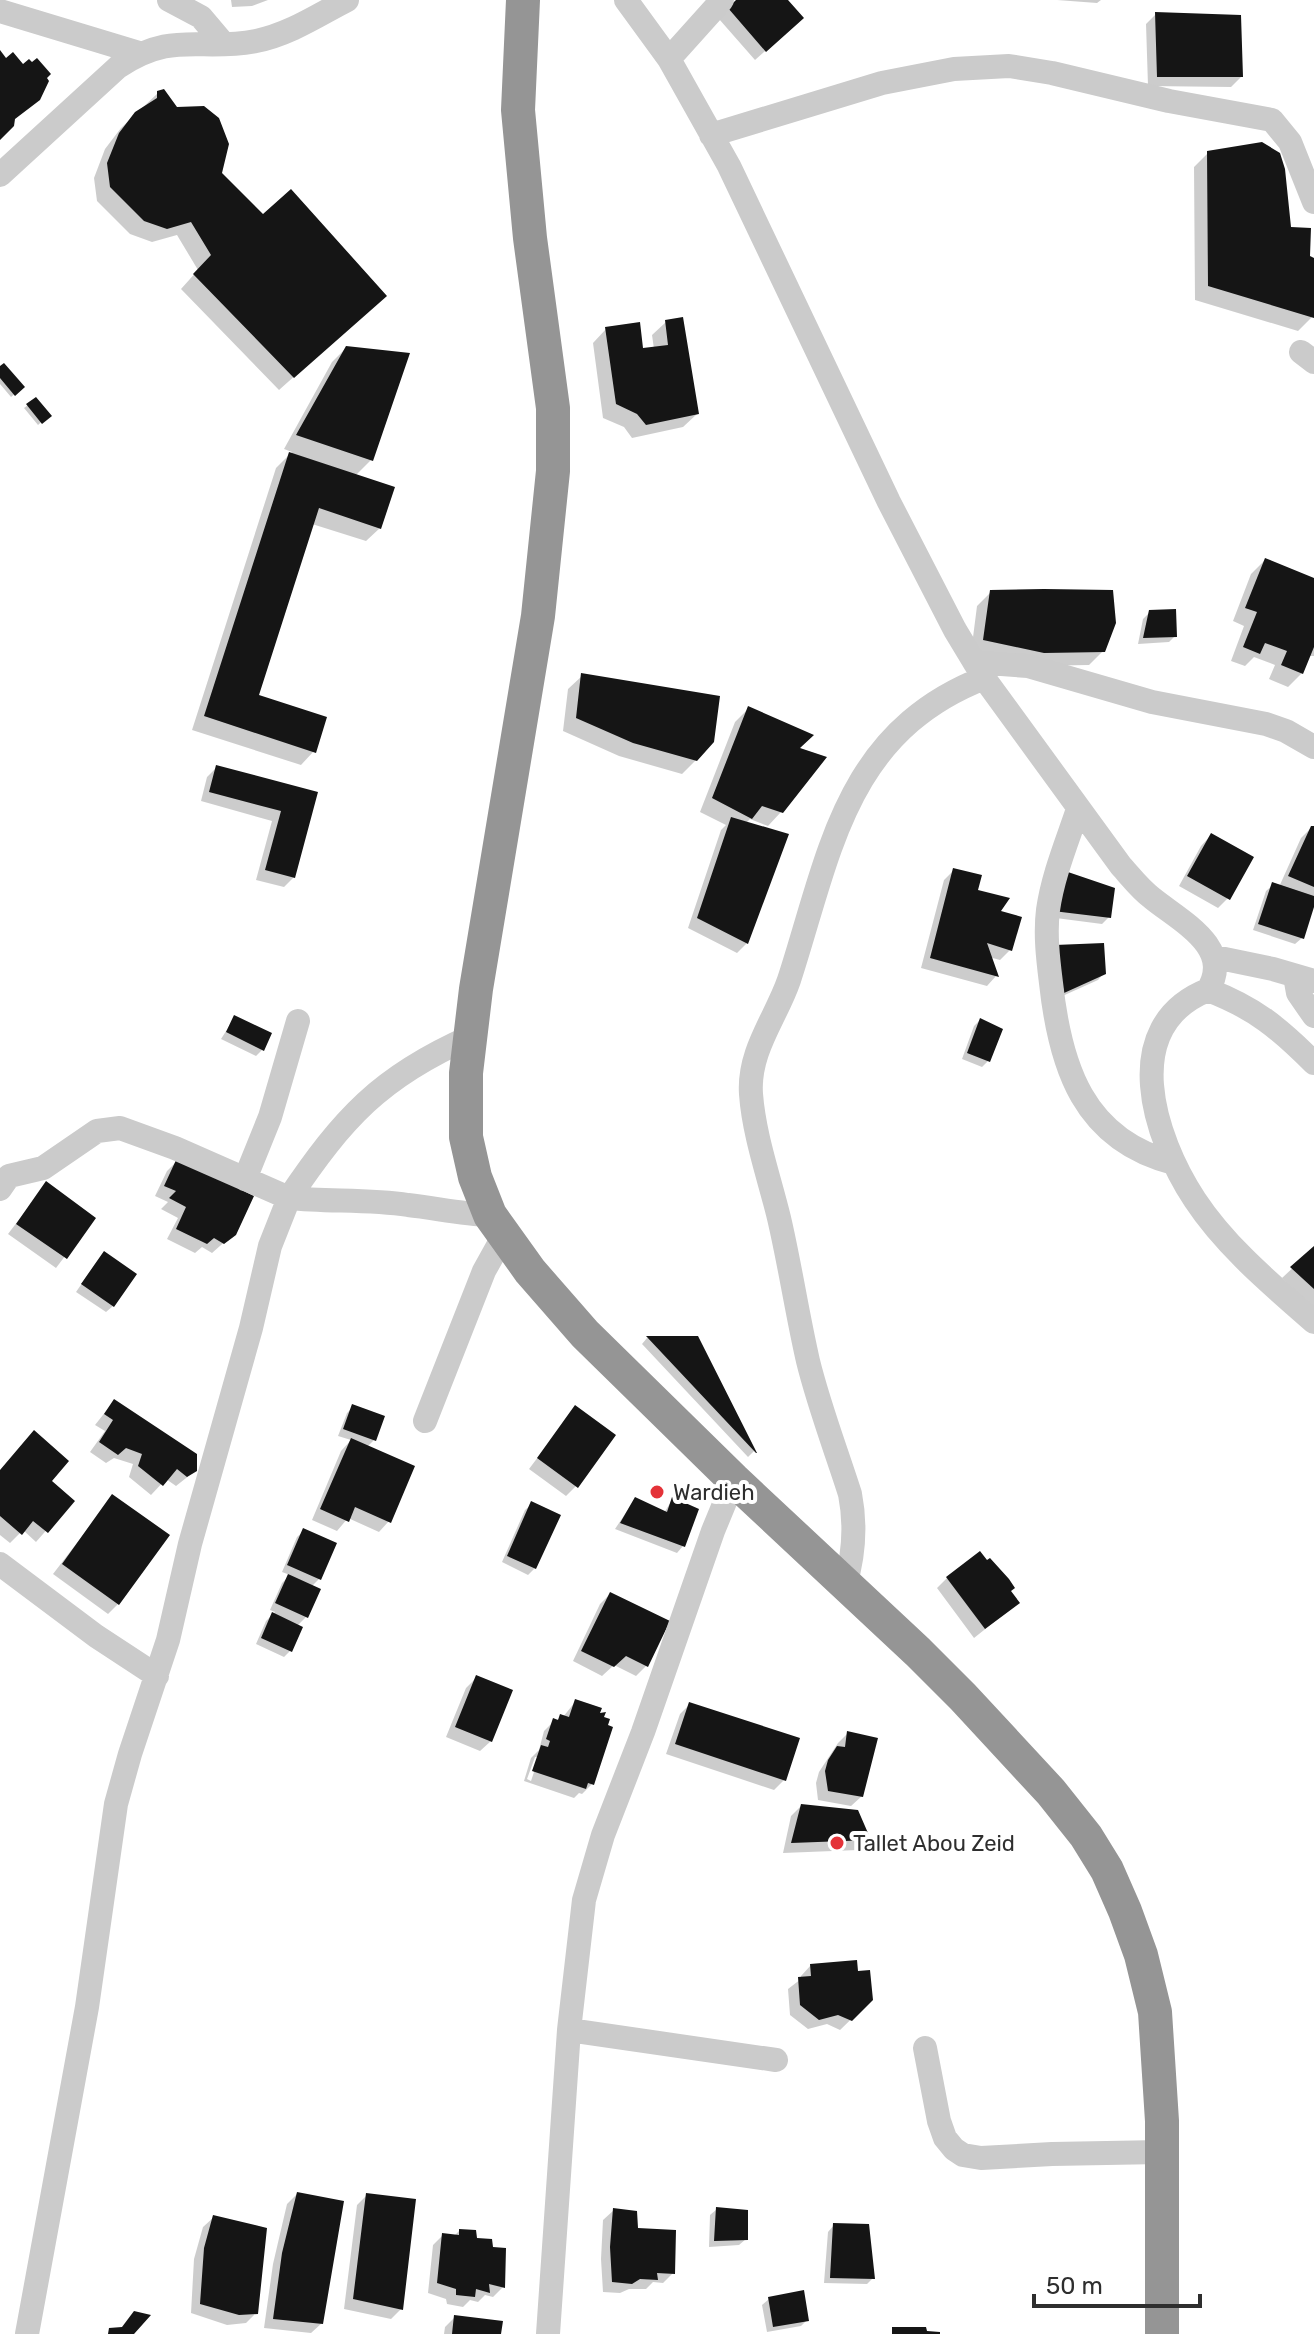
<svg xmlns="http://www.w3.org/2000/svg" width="1314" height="2334" font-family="Rubik,sans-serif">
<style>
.shadow{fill:#0003;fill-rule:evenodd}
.building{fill:#151515}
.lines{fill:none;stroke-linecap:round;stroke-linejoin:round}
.minor{stroke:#cbcbcb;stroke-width:24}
.highway{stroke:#959595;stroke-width:34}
.poi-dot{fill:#e43238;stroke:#fff;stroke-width:3}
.labels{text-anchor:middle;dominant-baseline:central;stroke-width:8;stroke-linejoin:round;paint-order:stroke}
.poi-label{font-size:22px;fill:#2e2e2e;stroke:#fff;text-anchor:start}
</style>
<rect width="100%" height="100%" fill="#fff"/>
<path class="shadow" d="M231 0H268L252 6 232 7Z
M739 0H785L791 28 755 60 719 19Z
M1057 0H1101L1097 3Z
M1156 14 1241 77 1231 87 1148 86 1146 24Z
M158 93 176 109 219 174 263 217 370 309 279 390 181 289 198 270 177 235 152 242 130 234 97 201 94 178 105 149 121 128Z
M1208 153 1289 229 1308 258 1314 260 1312 317 1298 331 1195 300 1194 167Z
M666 322 697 414 683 427 632 438 624 427 603 418 593 343 606 329 642 350 654 349 652 335Z
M346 348 371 460 355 476 380 528 366 541 312 524 257 697 314 751 301 765 192 730 276 468 292 452 284 449 332 362Z
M0 369 23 387 11 397 0 384Z
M35 400 49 415 38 425 24 408Z
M1265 560 1314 580V656H1308L1302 673 1288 687 1269 679 1275 665 1254 657 1245 666 1231 661 1244 626 1233 621 1251 574Z
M991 592 1103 651 1089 665 1029 666 971 653 977 606Z
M1150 612 1175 636 1169 642 1138 644 1143 619Z
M582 676 696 760 682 774 619 756 563 731 568 689Z
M748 709 798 749 781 812 768 826 750 819 745 824 747 943 737 953 688 928 721 830 726 825 700 812 735 722Z
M217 767 316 794 294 877 284 887 256 880 272 821 201 801 207 777Z
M1311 828H1314V901L1302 938 1295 944 1253 930 1266 891 1273 885 1279 887 1301 838Z
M1211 835 1228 898 1218 908 1179 886 1201 846Z
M954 870 998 912 1010 950 1000 960 989 957 996 976 987 986 921 968 944 880Z
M1059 880 1109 917 1102 924 1048 917Z
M1049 954 1104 973 1098 980 1058 998Z
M235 1017 262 1050 256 1056 221 1039Z
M980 1020 988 1061 982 1067 962 1059 974 1026Z
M177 1161 229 1238 212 1253 202 1247 195 1253 167 1239 178 1218 161 1209 168 1202 155 1196 167 1171Z
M46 1184 94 1218 56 1268 8 1234Z
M1314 1248V1309L1282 1278Z
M98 1260 113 1306 106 1312 76 1292Z
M647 1338H697L754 1451 748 1457 642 1344Z
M114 1401 195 1471 176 1486 166 1479 151 1495 129 1477 133 1464 114 1458 106 1463 90 1452 105 1431 95 1425Z
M353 1407 374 1440 367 1447 389 1521 379 1532 348 1518 337 1531 312 1520 341 1451 351 1440 338 1436 347 1413Z
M575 1408 576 1486 566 1496 529 1469Z
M0 1471 49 1481 72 1501 36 1542 23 1530 10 1543 0 1535Z
M113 1496 118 1604 108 1614 53 1574Z
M635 1499 664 1513 672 1500 683 1546 677 1553 615 1529Z
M532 1504 535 1568 528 1575 502 1562 525 1510Z
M304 1531 319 1579 311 1587 306 1617 297 1626 290 1651 284 1657 256 1644 266 1621 275 1612 270 1610 282 1583 290 1575 282 1572 297 1537Z
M947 1578 1009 1591 1018 1603 974 1638 937 1588Z
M610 1594 646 1666 636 1676 614 1665 602 1676 573 1661 600 1604Z
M476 1678 491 1741 480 1751 446 1737 466 1688Z
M575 1702 592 1784 582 1794 579 1793 574 1798 524 1781 531 1758 539 1750 544 1731 554 1721 563 1717ZM535 1757H539L531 1781 527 1779Z
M690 1704 784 1780 774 1790 666 1754 680 1714Z
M848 1733 862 1796 851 1806 818 1800 816 1783 819 1772 838 1743Z
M801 1806 868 1840 858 1850 783 1853 791 1816Z
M811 1965 856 1973 871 2000 840 2030 827 2024 808 2029 790 2015 788 1989 801 1979V1976Z
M297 2194 322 2323 311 2333 264 2328 273 2264 287 2204Z
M367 2195 401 2309 391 2319 344 2309 357 2205Z
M717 2209 746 2239 739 2245 709 2247 710 2215Z
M614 2210 636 2230 673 2273 663 2283 653 2282 646 2289H629L620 2293 603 2292 601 2259 603 2220Z
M214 2217 256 2313 246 2323 227 2325 191 2313 194 2259 203 2227Z
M834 2225 873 2278 867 2284 824 2283 828 2232Z
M459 2231 475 2240 503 2287 493 2297 485 2295 478 2302 470 2300 463 2307 447 2304 446 2299 428 2293 433 2245 443 2235 454 2236Z
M769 2299 807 2320 801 2326 767 2332 762 2305Z
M455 2317 499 2334H444L445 2327Z"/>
<path class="building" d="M736 0H788L804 18 766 52 728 8Z
M1155 12 1241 15 1243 77H1157Z
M0 50 6 58 13 52 23 64 29 59 32 62 37 58 51 74 47 78 49 81 40 100 15 119 14 126 0 140Z
M164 89 177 107 204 106 219 118 229 144 222 173 263 214 291 189 387 296 294 378 193 274 211 255 191 222 167 229 144 221 110 187 107 163 119 133 135 112 157 98V91Z
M1262 142 1280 153 1285 169 1291 227 1311 228 1310 256 1314 258V318L1208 286 1207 151Z
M683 317 699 414 646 425 637 414 616 404 605 327 640 322 643 348 668 345 665 320Z
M346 346 410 353 373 461 296 435Z
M4 363 25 387 15 396 0 378V366Z
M36 397 52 416 42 424 26 404Z
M289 452 395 487 381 529 319 508 259 695 327 717 316 753 204 716Z
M1265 558 1314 578V647L1303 674 1281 665 1287 651 1265 643 1260 654 1243 647 1257 612 1245 608Z
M1044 589 1113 590 1116 623 1105 652 1044 653 983 640 990 590Z
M1176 609 1177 637 1143 638 1149 610Z
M581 673 720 696 714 742 697 761 633 743 576 718Z
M748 706 814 735 800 748 827 757 783 813 762 806 752 819 712 798Z
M216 765 318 792 295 878 265 870 281 811 209 792Z
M731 817 789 834 748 944 697 918Z
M1311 826H1314V887L1288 876Z
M1211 833 1254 857 1230 900 1187 876Z
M953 868 982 875 978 890 1010 898 1001 911 1022 917 1012 951 987 943 999 977 930 958Z
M1065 871 1115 888 1111 918 1053 911Z
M1272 882 1314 896V907L1304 939 1258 924Z
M1104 943 1106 974 1064 993 1055 945Z
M234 1015 272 1033 264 1051 226 1032Z
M980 1018 1003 1029 990 1062 967 1053Z
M177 1158 254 1196 236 1235 224 1244 214 1238 207 1244 176 1229 186 1207 169 1198 176 1191 164 1186Z
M46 1181 96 1218 67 1259 16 1224Z
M1314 1246V1289L1290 1267Z
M104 1251 137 1274 114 1307 81 1284Z
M646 1336H698L757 1453H756Z
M114 1399 197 1454V1471L187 1477 177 1469 163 1486 138 1466 142 1454 126 1448 118 1455 99 1442 113 1420 104 1414Z
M352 1404 385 1416 376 1441 343 1429Z
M575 1405 616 1435 578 1488 537 1458Z
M34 1430 69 1461 52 1481 75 1501 48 1533 33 1521 22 1535 0 1516V1470Z
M351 1438 415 1466 391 1523 355 1507 349 1522 320 1509Z
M112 1494 170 1535 119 1605 62 1564Z
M635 1497 667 1512 672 1497 699 1509 685 1547 620 1523Z
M531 1501 561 1515 536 1569 507 1556Z
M303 1528 337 1543 321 1580 287 1565Z
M980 1551 987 1560 990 1558 1009 1579 1015 1588 1011 1591 1020 1603 985 1629 946 1577Z
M288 1574 321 1589 308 1618 275 1603Z
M610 1592 670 1621 648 1667 626 1656 614 1667 581 1651Z
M272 1612 303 1627 292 1652 261 1638Z
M476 1675 513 1690 492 1742 455 1727Z
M575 1699 602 1708 600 1713 606 1712 604 1717 610 1719 608 1725 613 1727 594 1785 588 1783 586 1789 532 1771 541 1745 548 1747 550 1741 546 1739 553 1718 558 1720 560 1714 569 1717Z
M689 1702 800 1738 786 1781 675 1744Z
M847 1731 878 1738 863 1797 828 1791 825 1771 828 1760 837 1746 845 1747Z
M801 1804 858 1810 871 1840 791 1843Z
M857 1960 858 1971 870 1970 873 2000 852 2021 838 2015 819 2020 800 2005 798 1977 811 1976 810 1964Z
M297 2192 344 2201 323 2324 273 2319 282 2253Z
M366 2193 416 2199 403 2310 353 2299Z
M716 2207 748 2210V2240L714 2241Z
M613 2208 637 2211 638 2228 676 2230 675 2274 657 2273 658 2280 640 2279 632 2284 612 2282 610 2247Z
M213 2215 267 2228 258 2314 239 2315 200 2304 204 2248Z
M833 2223 869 2224 875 2279 830 2278Z
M459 2229 476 2230 477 2238 492 2239 493 2247 506 2248 505 2288 489 2284 490 2293 476 2289 475 2297 456 2295V2289L437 2283 442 2233 459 2235Z
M804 2290 809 2321 773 2327 768 2297Z
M134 2311 151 2315 134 2334H108L109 2328 122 2327Z
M454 2315 503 2321 501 2334H452Z
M892 2327H926L927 2331 940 2332V2334H892Z"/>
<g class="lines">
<path class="minor" d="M169 0 201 17 223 43
M626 0 669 59 729 166 889 502 955 630 984 678 1121 866C1131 877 1140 889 1152 898 1180 921 1234 947 1208 990 1117 1026 1154 1138 1195 1200 1226 1247 1272 1285 1314 1322
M0 11 139 53
M669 59 722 0
M711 135 882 83 954 69 1009 66 1052 73 1169 101 1272 120 1290 142 1314 202
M0 175 118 67C174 30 199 52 256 41 290 34 318 15 347 0
M1301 352 1314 362
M974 662 1028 666 1152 702 1266 724 1286 731 1314 747
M1078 809C1067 842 1053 875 1048 910 1045 934 1048 959 1051 983 1060 1066 1083 1140 1174 1163
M1215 957 1273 969 1314 981
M1295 976 1298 993 1314 1016
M1208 990C1255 1008 1279 1028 1314 1063
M245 1179 270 1117 298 1021
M0 1189 9 1176 43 1168 97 1131 120 1128 175 1148 289 1198C343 1118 380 1077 470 1037
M425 1421 484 1271 504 1235
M0 1564 96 1636 157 1676
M845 1585C854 1555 856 1525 850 1494 836 1450 819 1406 808 1361 797 1313 790 1265 779 1218 769 1177 754 1135 751 1094 748 1051 776 1018 789 980 830 854 844 733 984 678
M569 2030 776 2060
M925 2048 939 2121 945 2138 954 2149 963 2155 981 2158 1052 2154 1161 2152
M27 2334 87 2007 116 1804 130 1754 168 1640 190 1544 251 1328 270 1246 289 1198C329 1202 368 1199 408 1205 436 1208 461 1214 490 1215
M548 2334 569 2030 584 1900 603 1835 643 1732 713 1531 734 1480"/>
<path class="highway" d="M523 0 518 110 530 238 553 408V471L538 616 476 989 466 1073V1137L475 1177 490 1215 530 1271 585 1334 734 1480 918 1652 963 1697 1051 1792 1086 1836 1107 1870 1125 1911 1141 1955 1155 2012 1162 2121V2334"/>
</g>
<g class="poi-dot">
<circle cx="657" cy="1492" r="8"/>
<circle cx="837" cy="1843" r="8"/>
</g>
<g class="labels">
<g class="poi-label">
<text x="673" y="1492">Wardieh</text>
<text x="853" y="1843">Tallet Abou Zeid</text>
</g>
</g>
<path d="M1034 2294v12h166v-12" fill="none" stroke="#2e2e2e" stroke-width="4"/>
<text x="1046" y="2294" font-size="24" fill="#2e2e2e" stroke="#ffffff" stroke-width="6" paint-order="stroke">50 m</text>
</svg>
